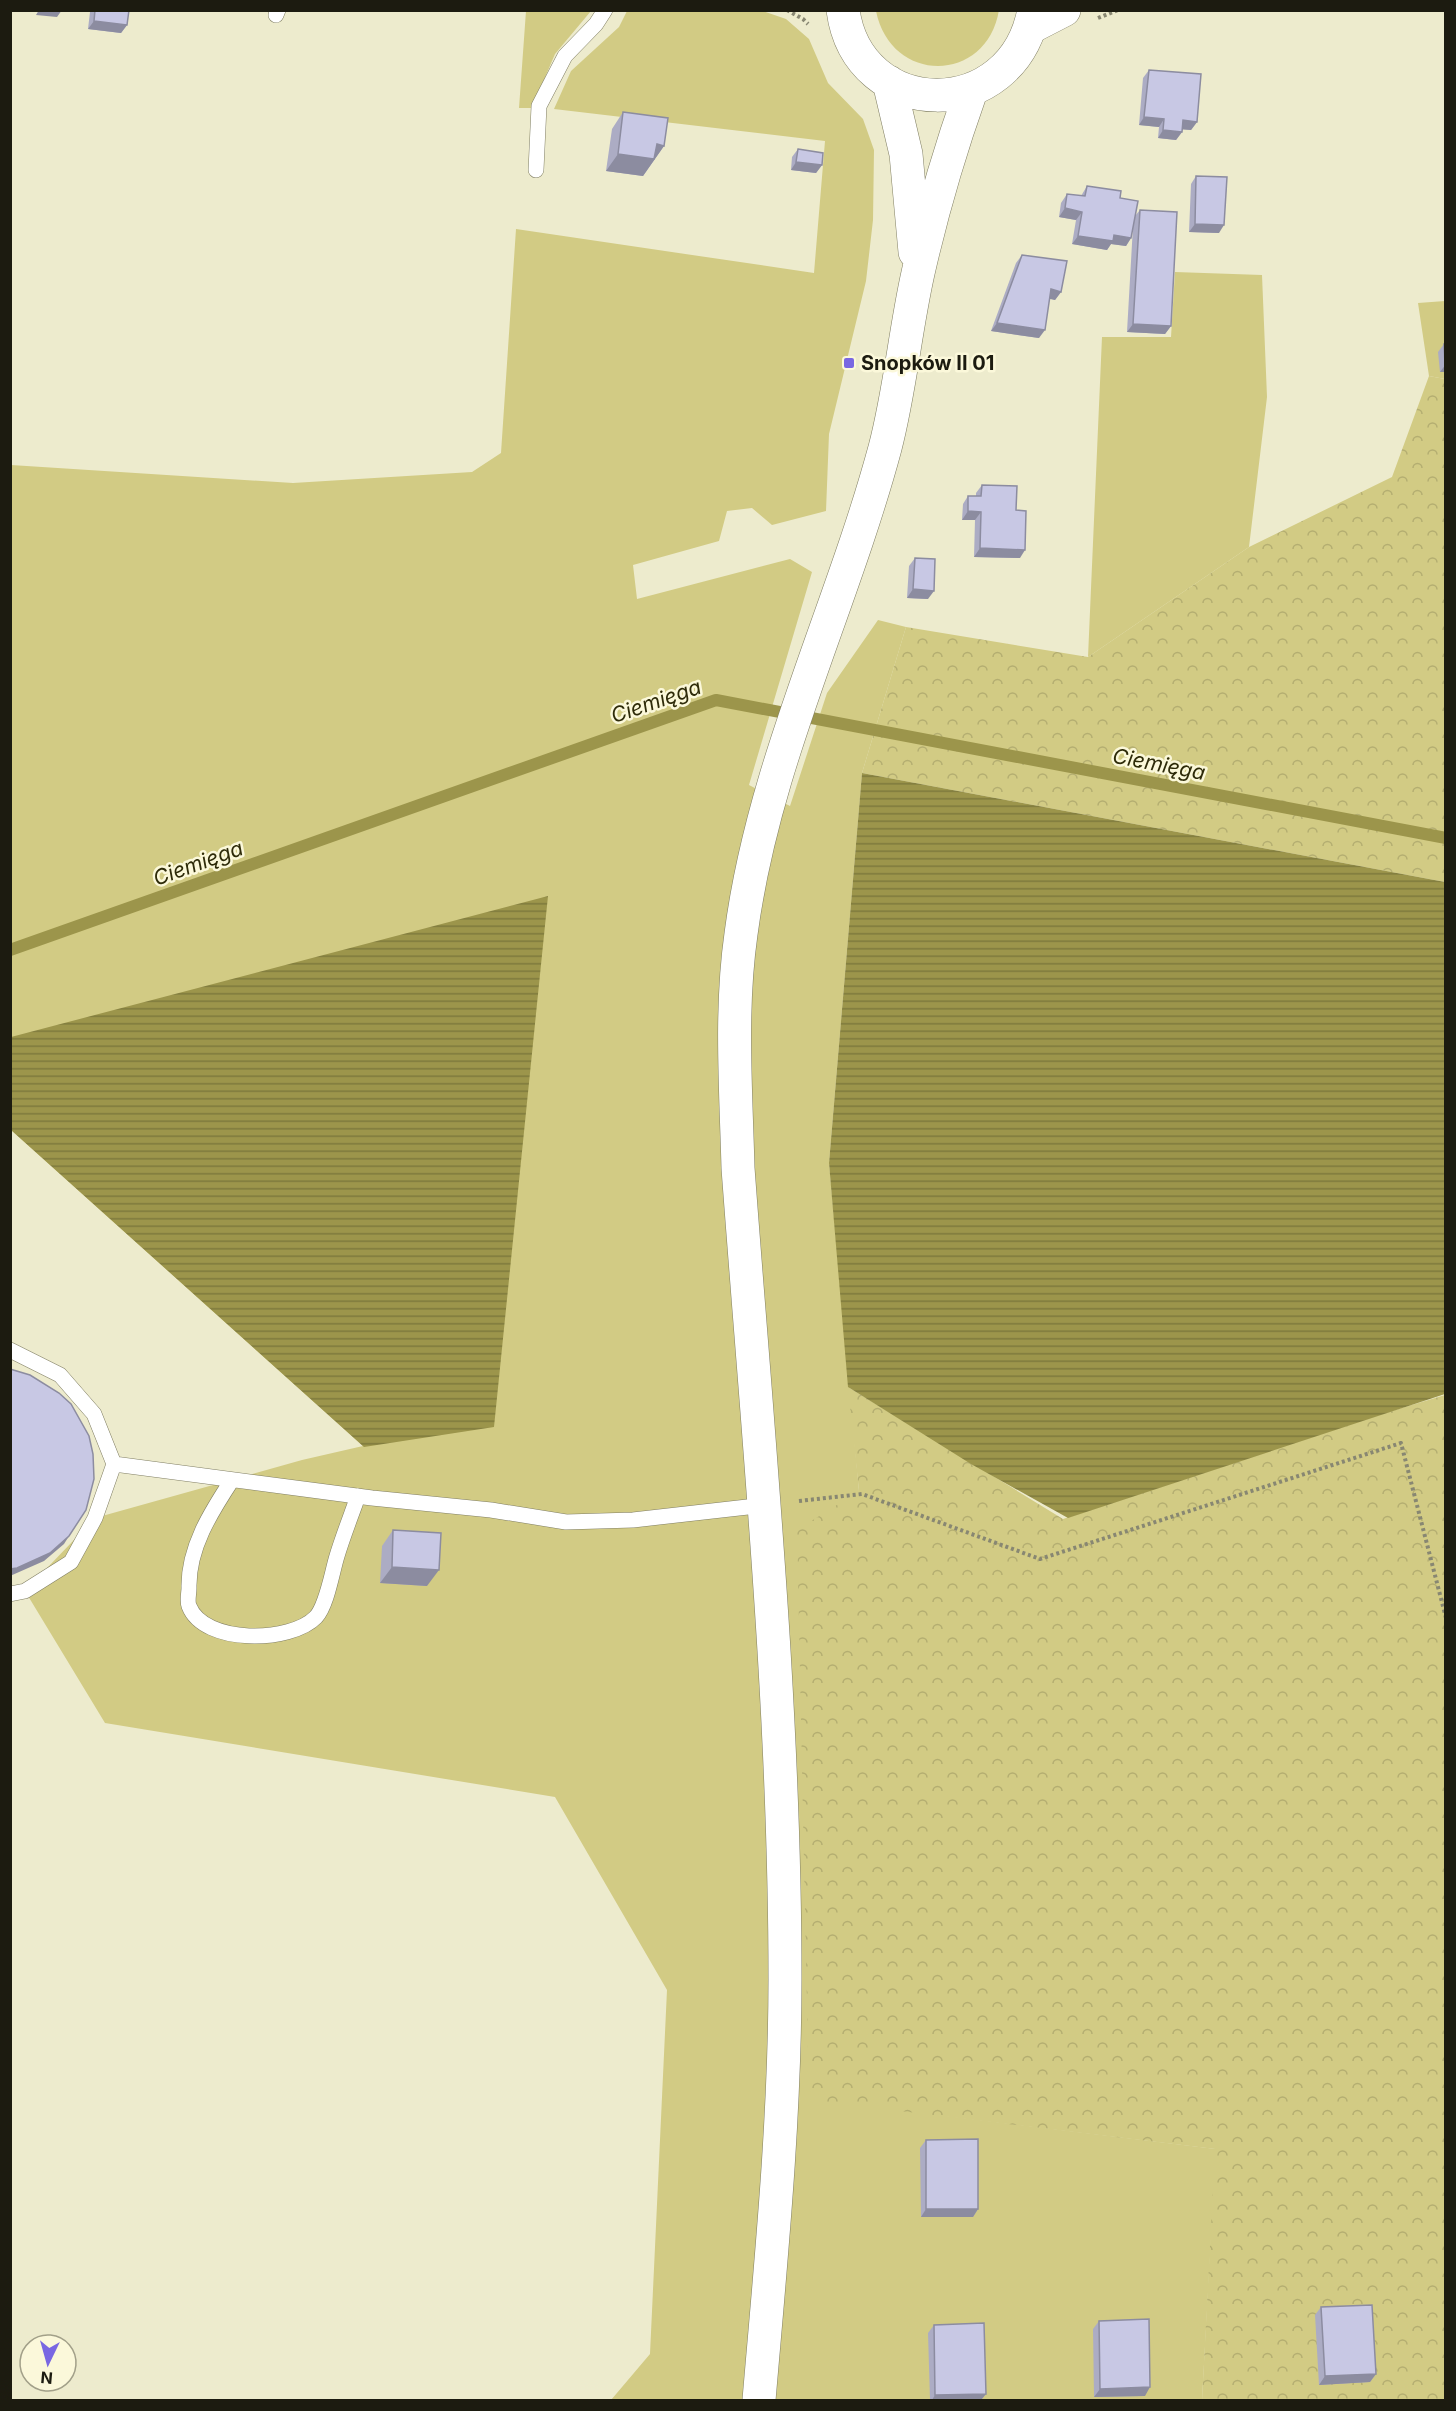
<svg xmlns="http://www.w3.org/2000/svg" width="1456" height="2411" font-family="Inter,sans-serif">
<style>
.green{fill:#d2cb84}
.forest{fill:url(#forest-crowns)}
.water{fill:url(#water-rules)}
.lines{fill:none;stroke-linecap:round;stroke-linejoin:round}
.stream{stroke:#9c954b;stroke-width:12}
.service-casing{stroke:#817f64;stroke-width:16}
.tertiary-casing{stroke:#817f64;stroke-width:34}
.secondary-casing{stroke:#817f64;stroke-width:34}
.path{stroke:#888772;stroke-width:4;stroke-dasharray:3 3;stroke-linecap:butt}
.service{stroke:#fff;stroke-width:15}
.tertiary{stroke:#fff;stroke-width:33}
.secondary{stroke:#fff;stroke-width:33}
.wall{fill:#acacc4}
.shaded-wall{fill:#8c8ca0}
.building{fill:#c8c8e4;stroke:#8c8ca0;stroke-width:1.5}
.poi-dot{fill:#7967e2;stroke:#fbf8da;stroke-width:2}
.labels{text-anchor:middle;dominant-baseline:central;stroke-width:5;stroke-linejoin:round;paint-order:stroke}
.poi-label{font-size:20px;font-weight:bold;fill:#1c1b10;stroke:#fbf8da;text-anchor:start}
.water-label{font-size:21px;font-style:italic;fill:#2e2b09;stroke:#fbf8da}
</style>
<defs>
<pattern id="forest-crowns" width="20" height="18" patternUnits="userSpaceOnUse" patternTransform="scale(1.5)"><rect width="20" height="18" fill="#d2cb84"/><path d="M2 6a3 3 0 1 1 6 0M12 15a3 3 0 1 1 6 0" fill="none" stroke="#b4ae71"/></pattern>
<pattern id="water-rules" width="6" height="5" patternUnits="userSpaceOnUse" patternTransform="scale(1.5)"><rect width="6" height="5" fill="#9c954b"/><path d="M0 2.5h6" fill="none" stroke="#7e793d"/></pattern>
</defs>
<rect width="100%" height="100%" fill="#edebcd"/>
<path class="green" d="M760 10 786 19 809 39 828 83 863 119 874 150 873 220 866 281 829 434 826 511 772 525 752 508 727 511 719 541 633 565 637 599 790 559 812 572 749 785 790 806 827 693 878 620 906 627 862 773 829 1163 859 1491 809 2099 1216 2149 1202 2400H611L650 2354 667 1990 555 1797 105 1723 25 1591 95 1518 302 1460 363 1446 11 1130V465L293 483 472 472 501 453 516 229 814 273 825 141 554 109 571 71 619 27 627 11Z
M999 10C987 84 891 85 876 11Z
M526 11H591L555 54 532 108H519Z
M1175 272 1262 275 1267 397 1249 547 1088 657 1102 337H1171Z
M1445 301V379L1429 376 1418 303Z"/>
<path class="forest" d="M1429 376 1445 379V882L862 773 906 627 1088 657 1249 547 1392 477Z
M848 1387 1063 1519 1385 1413 1445 1395V2400H1202L1215 2149 809 2100 797 1530 859 1491Z"/>
<path class="water" d="M862 773 1445 882V1394L1068 1518 971 1464 848 1387 829 1163Z
M548 896 494 1427 364 1447 11 1130V1037Z"/>
<g class="lines">
<path class="stream" d="M10 950 716 700 1446 838"/>
<g class="service-casing">
<path id="service" d="M276 15 278 10
M536 170 539 106 565 56 596 24 605 10
M10 1350 60 1375 94 1414 114 1464 95 1518 71 1562 25 1591 10 1594
M114 1464 372 1498 491 1510 566 1522 633 1520 765 1505
M232 1480C211 1512 188 1548 189 1588 189 1593 187 1601 189 1606 204 1645 291 1643 316 1617 327 1605 332 1572 337 1556 343 1536 351 1516 358 1496"/>
</g>
<g class="tertiary-casing">
<path id="tertiary" d="M1031 27 1064 10"/>
</g>
<g class="secondary-casing">
<path id="secondary" d="M843 10C858 122 1013 125 1034 10
M889 82 906 154 915 252
M759 2400C771 2260 785 2120 785 1979 785 1708 758 1438 738 1168 736 1091 730 1011 741 934 763 765 841 611 885 448 900 391 905 331 918 273 932 211 950 150 971 91"/>
</g>
<path class="path" d="M787 10 803 19 808 24
M1098 18 1118 10
M799 1501 862 1494 1040 1559 1401 1443 1446 1618"/>
<use href="#service" class="service"/>
<use href="#tertiary" class="tertiary"/>
<use href="#secondary" class="secondary"/>
</g>
<path class="wall" d="M74 10H129L127 25 121 33 88 29 90 12Z
M1149 70 1197 122 1191 130 1182 129V132L1176 140 1158 138 1159 127 1139 125 1143 78Z
M623 112 664 146 643 176 606 171 612 129Z
M798 149 822 165 816 173 791 170 792 157Z
M1196 176 1219 233 1189 232 1191 184Z
M1087 186 1120 198 1135 216 1140 210 1171 326 1165 334 1127 332 1133 226 1131 238 1126 246 1111 244 1107 250 1072 244 1076 220 1059 217 1061 203 1067 194 1081 196Z
M1022 255 1061 292 1055 300 1049 298 1039 338 991 331 1016 263Z
M1444 344H1446V372H1440L1438 352Z
M982 485 1016 510 1020 558 974 557 975 520H962L963 504 968 496H976V493Z
M915 558 928 599 907 598 909 566Z
M393 1530 427 1586 380 1583 382 1546Z
M926 2140 978 2209 973 2217H921L920 2148Z
M1321 2307 1376 2374 1370 2382 1319 2385 1315 2315Z
M1099 2321 1145 2396 1094 2397 1093 2329Z
M934 2325 986 2394 981 2400H930L928 2333Z"/>
<path class="shaded-wall" d="M39 10H62L57 17 36 15Z
M74 10H91L90 12Z
M94 21 127 25 121 33 88 29Z
M1144 117 1164 119 1159 127 1139 125Z
M1183 120 1197 122 1191 130 1177 129Z
M1163 130 1182 132 1176 140 1158 138Z
M657 144 664 146 643 176 606 171 618 154Z
M796 162 822 165 816 173 791 170Z
M1065 208 1082 212 1076 220 1059 217Z
M1195 224 1224 225 1219 233 1189 232Z
M1114 235 1131 238 1126 246 1111 244 1107 250 1072 244 1078 236Z
M1051 289 1061 292 1055 300 1045 298Z
M997 323 1045 330 1039 338 991 331Z
M1133 324 1171 326 1165 334 1127 332Z
M1446 364V372H1440Z
M968 511 981 512 975 520H962Z
M980 548 1025 550 1020 558 974 557Z
M913 589 934 591 928 599 907 598Z
M69 1536 64 1544 44 1561 10 1576V1569Z
M392 1567 439 1570 427 1586 380 1583Z
M926 2209H978L973 2217H921Z
M1376 2374 1370 2382 1319 2385 1325 2376Z
M1150 2387 1145 2396 1094 2397 1100 2389Z
M986 2394 981 2400H932L935 2395Z"/>
<path class="building" d="M95 10H129L127 25 94 21Z
M1149 70 1201 74 1197 122 1183 120 1182 132 1163 130 1164 119 1144 117Z
M623 112 668 118 664 146 657 144 654 159 618 154Z
M798 149 823 153 822 165 796 162Z
M1196 176 1227 177 1224 225 1195 224Z
M1087 186 1121 191 1120 198 1138 201 1131 238 1114 235 1113 241 1078 236 1082 212 1065 208 1067 194 1085 196Z
M1140 210 1177 212 1171 326 1133 324Z
M1022 255 1067 261 1061 292 1051 289 1045 330 997 323Z
M1444 344H1446L1445 364Z
M982 485 1017 486 1016 510 1026 511 1025 550 980 548 981 512 968 511V496H981Z
M915 558 935 559 934 591 913 589Z
M10 1369 30 1375 59 1393 71 1404 89 1436 93 1454 94 1479 86 1510 69 1536 50 1553 17 1568 10 1569Z
M393 1530 441 1533 439 1570 392 1567Z
M978 2139V2209H926V2140Z
M1372 2305 1376 2374 1325 2376 1321 2307Z
M1149 2319 1150 2387 1100 2389 1099 2321Z
M984 2323 986 2394 935 2395 934 2325Z"/>
<rect class="poi-dot" x="843" y="357" width="12" height="12" rx="3"/>
<g class="labels">
<g class="poi-label">
<text x="861" y="363">Snopków II 01</text>
</g>
<g class="water-label">
<text transform="translate(656 701) rotate(-19)">Ciemięga</text>
<text transform="translate(1159 764) rotate(11)">Ciemięga</text>
<text transform="translate(198 863) rotate(-20)">Ciemięga</text>
</g>
</g>
<rect width="1456" height="2411" fill="none" stroke="#1c1b10" stroke-width="24"/>
<g transform="translate(48 2363) rotate(185)"><circle r="28" fill="#fbf8da" stroke="#a2a089" stroke-width="1.5"/>
<path d="M0-4.5L10 22L0 15L-10 22Z" fill="#7967e2"/>
<text y="-9" font-size="16" font-weight="bold" text-anchor="middle" fill="#1c1b10">N</text>
</g>
</svg>
